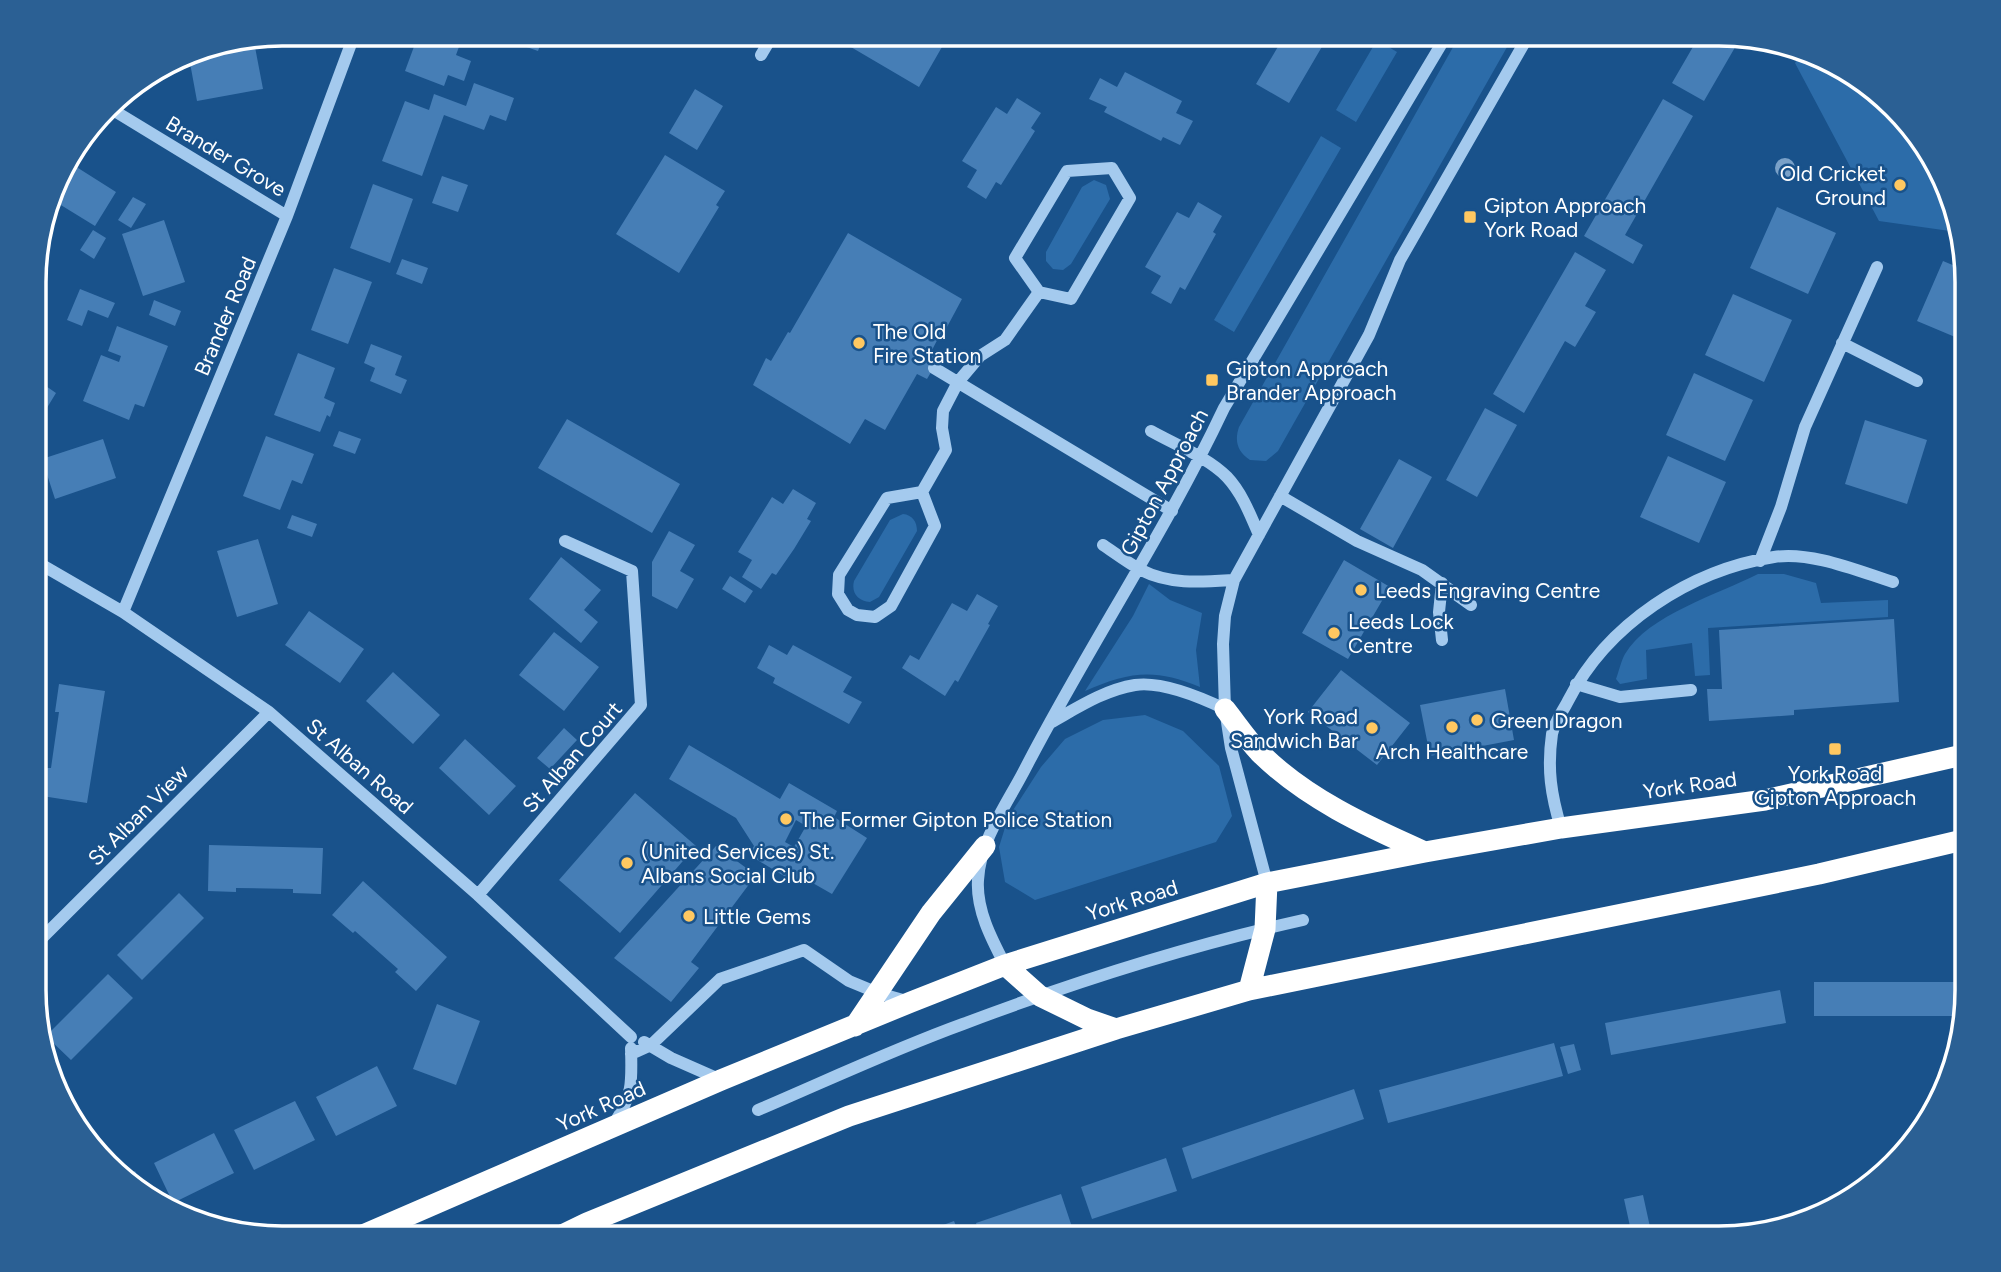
<svg xmlns="http://www.w3.org/2000/svg" width="2001" height="1272" font-family="Figtree,sans-serif">
<style>
.green{fill:#2c6ca9}
.building{fill:#467eb6;fill-rule:evenodd}
.lines{fill:none;stroke-linecap:round;stroke-linejoin:round}
.minor{stroke:#a4caee;stroke-width:12}
.highway{stroke:#fff;stroke-width:21}
.tree{fill:#7aa1c8}
.poi-dot{fill:#ffc861;stroke:#19528b;stroke-width:2.5}
.labels{text-anchor:middle;dominant-baseline:central;stroke-width:5;stroke-linejoin:round;paint-order:stroke}
.street-label{font-size:21px;fill:#fff;stroke:#19528b}
.poi-label{font-size:21px;fill:#fff;stroke:#19528b;text-anchor:start}
.rim{fill:none;stroke:#fff;stroke-width:3.5}
</style>
<rect width="100%" height="100%" fill="#19528b"/>
<path class="green" d="M1461 33H1515L1278 451 1266 461 1250 460C1238 452 1234 442 1239 427Z
M1377 40 1397 52 1356 122 1336 110Z
M1804 49 1857 75 1934 157 1957 232 1879 221 1795 63Z
M1321 136 1341 148 1234 332 1214 320Z
M1094 180 1106 185 1110 199 1071 264 1063 270 1053 269 1046 261V252L1082 187Z
M903 514C912 515 917 521 917 531L879 597 870 602C858 601 851 593 854 581L890 520Z
M1758 574H1784L1816 583 1821 603 1888 600V617L1708 628 1710 675 1695 676 1692 643 1646 650 1647 679 1620 684 1616 679C1619 671 1621 661 1625 654 1648 615 1719 594 1758 574Z
M1149 584 1170 600 1202 613 1196 650 1200 687C1154 668 1129 672 1085 691L1133 616Z
M1145 715 1183 731 1219 766 1232 816 1216 842 1035 900 1005 882 999 847 1008 818 1041 767 1065 739 1103 720Z"/>
<path class="building" d="M419 33H464L456 55 471 61 464 81 448 75 444 86 405 71Z
M499 33H538L544 35 538 51 498 37Z
M827 33H950L919 87Z
M1286 33H1330L1289 103 1256 84Z
M1701 33 1741 37 1704 101 1672 83Z
M221 45 222 53 255 47 263 89 197 101 188 52Z
M1125 72 1182 101 1176 113 1193 121 1180 145 1163 137 1161 141 1104 112 1107 107 1089 99 1100 78 1117 87Z
M474 83 514 98 506 121 490 115 484 130 444 115 422 176 382 161 405 101 429 110 434 94 466 106Z
M695 89 723 106 697 150 669 133Z
M1017 98 1041 113 1031 128 1035 131 1001 185 996 182 986 199 967 187 977 170 962 161 996 107 1007 114Z
M1663 99 1693 116 1625 235 1643 245 1633 264 1584 236Z
M665 155 725 191 716 205 719 207 679 273 616 234Z
M67 161 116 192 95 226 51 199 59 171Z
M442 176 468 185 458 212 432 203Z
M373 184 413 199 390 263 350 248Z
M133 197 146 204 131 228 118 220Z
M1198 202 1222 216 1213 232 1216 234 1185 290 1180 287 1171 304 1151 293 1161 276 1145 267 1177 212 1189 218Z
M1777 207 1836 233 1808 294 1750 268Z
M164 220 185 282 143 296 122 234Z
M93 230 106 238 94 259 80 250Z
M848 233 962 299 947 327 945 325 931 352 940 357 927 379 917 374 885 430 865 419 850 444 753 385 766 358 771 361 788 332 790 333Z
M1575 252 1606 270 1585 306 1596 312 1575 347 1565 341 1524 413 1493 394Z
M402 259 428 268 422 284 396 274Z
M1943 261 1967 271V342L1917 321Z
M334 268 372 282 348 344 311 330Z
M80 289 115 303 108 318 88 310 82 326 67 320Z
M1733 294 1792 320 1764 382 1705 355Z
M154 300 181 311 175 326 149 315Z
M117 326 168 346 144 407 135 404 129 420 83 401 101 355 119 362 121 356 108 351Z
M371 344 402 356 395 375 407 380 401 394 370 381 375 368 364 363Z
M298 353 335 368 324 398 335 403 330 417 327 415 320 432 274 415Z
M1694 373 1753 400 1725 461 1666 435Z
M43 384 56 393 39 421 35 419V395Z
M1485 408 1517 425 1477 497 1446 480Z
M567 419 680 484 652 533 538 468Z
M1865 420 1927 440 1907 504 1845 484Z
M339 431 361 439 355 454 333 446Z
M266 436 314 454 302 484 292 480 280 510 243 496Z
M103 439 116 478 55 499 42 459Z
M1668 456 1726 482 1699 543 1640 517Z
M1399 459 1432 477 1393 548 1360 529Z
M793 489 816 503 807 519 811 521 794 549 776 575 772 573 761 589 742 577 752 560 738 552 772 497 783 504Z
M292 515 317 524 312 537 287 528Z
M669 531 695 545 680 571 694 579 677 609 652 596V562Z
M258 539 278 604 237 617 217 551Z
M561 557 601 590 584 610 598 622 581 643 529 599Z
M1344 560 1390 587 1348 659 1302 633Z
M730 576 753 591 745 603 722 589Z
M977 594 998 606 988 624 990 625 958 682 955 680 945 696 902 668 910 655 919 660 952 603 967 611Z
M309 611 364 649 340 683 285 645Z
M1894 619 1899 702 1794 710V715L1709 721 1707 689H1722L1719 630Z
M554 632 599 667 564 711 519 675Z
M769 645 787 655 793 645 852 677 843 692 862 702 849 724 773 683 775 678 757 668Z
M1341 670 1410 723 1377 765 1308 712Z
M393 672 440 715 413 744 366 701Z
M59 684 105 691 87 803 42 796 46 768H51L59 712H55Z
M1505 689 1514 740 1430 756 1420 705Z
M564 728 577 740 550 769 537 758Z
M465 739 516 786 489 815 439 768Z
M689 745 780 799 789 783 837 811 834 817 867 838 832 894 804 878 799 885 749 855 754 846 736 818 669 779ZM796 820 806 826 794 847 785 842Z
M635 793 696 846 620 933 559 880Z
M209 845 323 848 321 894 293 893V889L236 888V892L208 891Z
M716 846 756 875 691 962 699 968 671 1002 614 958Z
M363 881 447 957 416 991 395 972 398 969 355 931 353 933 332 915Z
M179 893 204 918 142 980 117 955Z
M108 974 133 998 71 1060 46 1036Z
M1814 982H1967V1006L1964 1016H1814Z
M1780 990 1786 1023 1611 1055 1605 1023Z
M437 1004 480 1021 456 1085 413 1069Z
M1554 1043 1563 1076 1388 1123 1379 1090Z
M1574 1044 1581 1070 1568 1074 1560 1047Z
M377 1066 397 1106 336 1136 316 1097Z
M1354 1089 1364 1119 1192 1179 1182 1148Z
M295 1101 315 1140 254 1170 234 1130Z
M214 1133 234 1173 173 1203 154 1163Z
M1166 1158 1177 1191 1092 1219 1081 1187Z
M135 1171 149 1200 124 1177Z
M1061 1194 1072 1227 1037 1238H981L976 1223Z
M1643 1195 1650 1227 1631 1231 1624 1199Z
M954 1221 961 1239H908V1238Z"/>
<g class="lines">
<path class="minor" d="M761 55 774 33
M108 107 287 216
M1112 168 1130 198 1071 299 1039 292 1015 258 1067 171Z
M1842 343 1917 381
M934 368 1172 511
M1151 431C1174 444 1209 458 1227 477 1242 493 1250 514 1259 535
M922 492 935 526 891 606 875 617 857 615 848 610 838 594 839 575 887 498Z
M922 492 946 450 942 428 943 411 958 382 980 356 1005 340 1039 292
M1280 496 1357 541 1422 570 1471 605
M1103 545C1115 553 1128 563 1141 570 1170 585 1202 582 1234 580
M35 561 123 612 269 712 478 895 631 1037
M1760 561 1781 507 1805 427 1877 267
M1442 583 1439 612 1442 640
M123 612 287 216 355 33
M1576 684 1620 697 1691 690
M1050 723C1077 708 1104 690 1135 685 1162 681 1202 698 1225 709
M1561 828C1551 795 1547 769 1552 734 1554 723 1563 711 1568 701 1607 624 1690 570 1774 557 1811 551 1858 571 1893 582
M1267 883 1231 748 1225 709 1223 644 1225 616 1234 580 1369 335 1400 260 1530 33
M478 895 641 705 632 571 565 541
M35 945 269 712
M1005 965C992 940 976 910 978 880 980 840 1007 804 1025 769 1088 647 1165 533 1224 408L1448 33
M644 1042 671 1058 721 1080
M631 1054 651 1045 720 979 804 950 849 981 878 993 910 1002
M758 1110C826 1081 894 1049 963 1024 1074 982 1187 946 1303 920
M614 1124C633 1094 632 1083 631 1048"/>
<path class="highway" d="M1225 709C1236 723 1247 739 1259 752 1305 798 1366 826 1425 852
M1005 965 1040 996 1087 1019 1116 1029
M1249 990 1265 929 1267 883
M855 1026 931 913 985 846
M354 1239 721 1080 911 1002 1005 965 1267 883 1425 852 1561 828 1765 800 1967 754
M554 1239 587 1223 849 1116 1116 1029 1249 990 1819 874 1967 839"/>
</g>
<circle class="tree" cx="1785" cy="168" r="10"/>
<g class="poi-dot">
<circle cx="1900" cy="185" r="7"/>
<rect x="1463" y="210" width="14" height="14" rx="3.5"/>
<circle cx="859" cy="343" r="7"/>
<rect x="1205" y="373" width="14" height="14" rx="3.5"/>
<circle cx="1361" cy="590" r="7"/>
<circle cx="1334" cy="633" r="7"/>
<circle cx="1477" cy="720" r="7"/>
<circle cx="1452" cy="727" r="7"/>
<circle cx="1372" cy="728" r="7"/>
<rect x="1828" y="742" width="14" height="14" rx="3.5"/>
<circle cx="786" cy="819" r="7"/>
<circle cx="627" cy="863" r="7"/>
<circle cx="689" cy="916" r="7"/>
</g>
<g class="labels">
<g class="street-label">
<text transform="translate(226 156) rotate(31)">Brander Grove</text>
<text transform="translate(225 316) rotate(-67)">Brander Road</text>
<text transform="translate(1164 482) rotate(-62)">Gipton Approach</text>
<text transform="translate(572 757) rotate(-49)">St Alban Court</text>
<text transform="translate(360 766) rotate(41)">St Alban Road</text>
<text transform="translate(1690 785) rotate(-8)">York Road</text>
<text transform="translate(138 815) rotate(-45)">St Alban View</text>
<text transform="translate(1132 900) rotate(-17)">York Road</text>
<text transform="translate(601 1106) rotate(-24)">York Road</text>
</g>
<g class="poi-label">
<text x="1886" y="173" text-anchor="end">Old Cricket<tspan x="1886" dy="24">Ground</tspan></text>
<text x="1484" y="205">Gipton Approach<tspan x="1484" dy="24">York Road</tspan></text>
<text x="873" y="331">The Old<tspan x="873" dy="24">Fire Station</tspan></text>
<text x="1226" y="368">Gipton Approach<tspan x="1226" dy="24">Brander Approach</tspan></text>
<text x="1375" y="590">Leeds Engraving Centre</text>
<text x="1348" y="621">Leeds Lock<tspan x="1348" dy="24">Centre</tspan></text>
<text x="1358" y="716" text-anchor="end">York Road<tspan x="1358" dy="24">Sandwich Bar</tspan></text>
<text x="1491" y="720">Green Dragon</text>
<text x="1452" y="751" text-anchor="middle">Arch Healthcare</text>
<text x="1835" y="773" text-anchor="middle">York Road<tspan x="1835" dy="24">Gipton Approach</tspan></text>
<text x="800" y="819">The Former Gipton Police Station</text>
<text x="641" y="851">(United Services) St.<tspan x="641" dy="24">Albans Social Club</tspan></text>
<text x="703" y="916">Little Gems</text>
</g>
</g>
<path d="M0 0H2001V1272H0ZM282 46H1719A236 236 0 0 1 1955 282V990A236 236 0 0 1 1719 1226H282A236 236 0 0 1 46 990V282A236 236 0 0 1 282 46Z" fill="#2b6094" fill-rule="evenodd"/>
<path class="rim" d="M282 46H1719A236 236 0 0 1 1955 282V990A236 236 0 0 1 1719 1226H282A236 236 0 0 1 46 990V282A236 236 0 0 1 282 46Z"/>
</svg>
